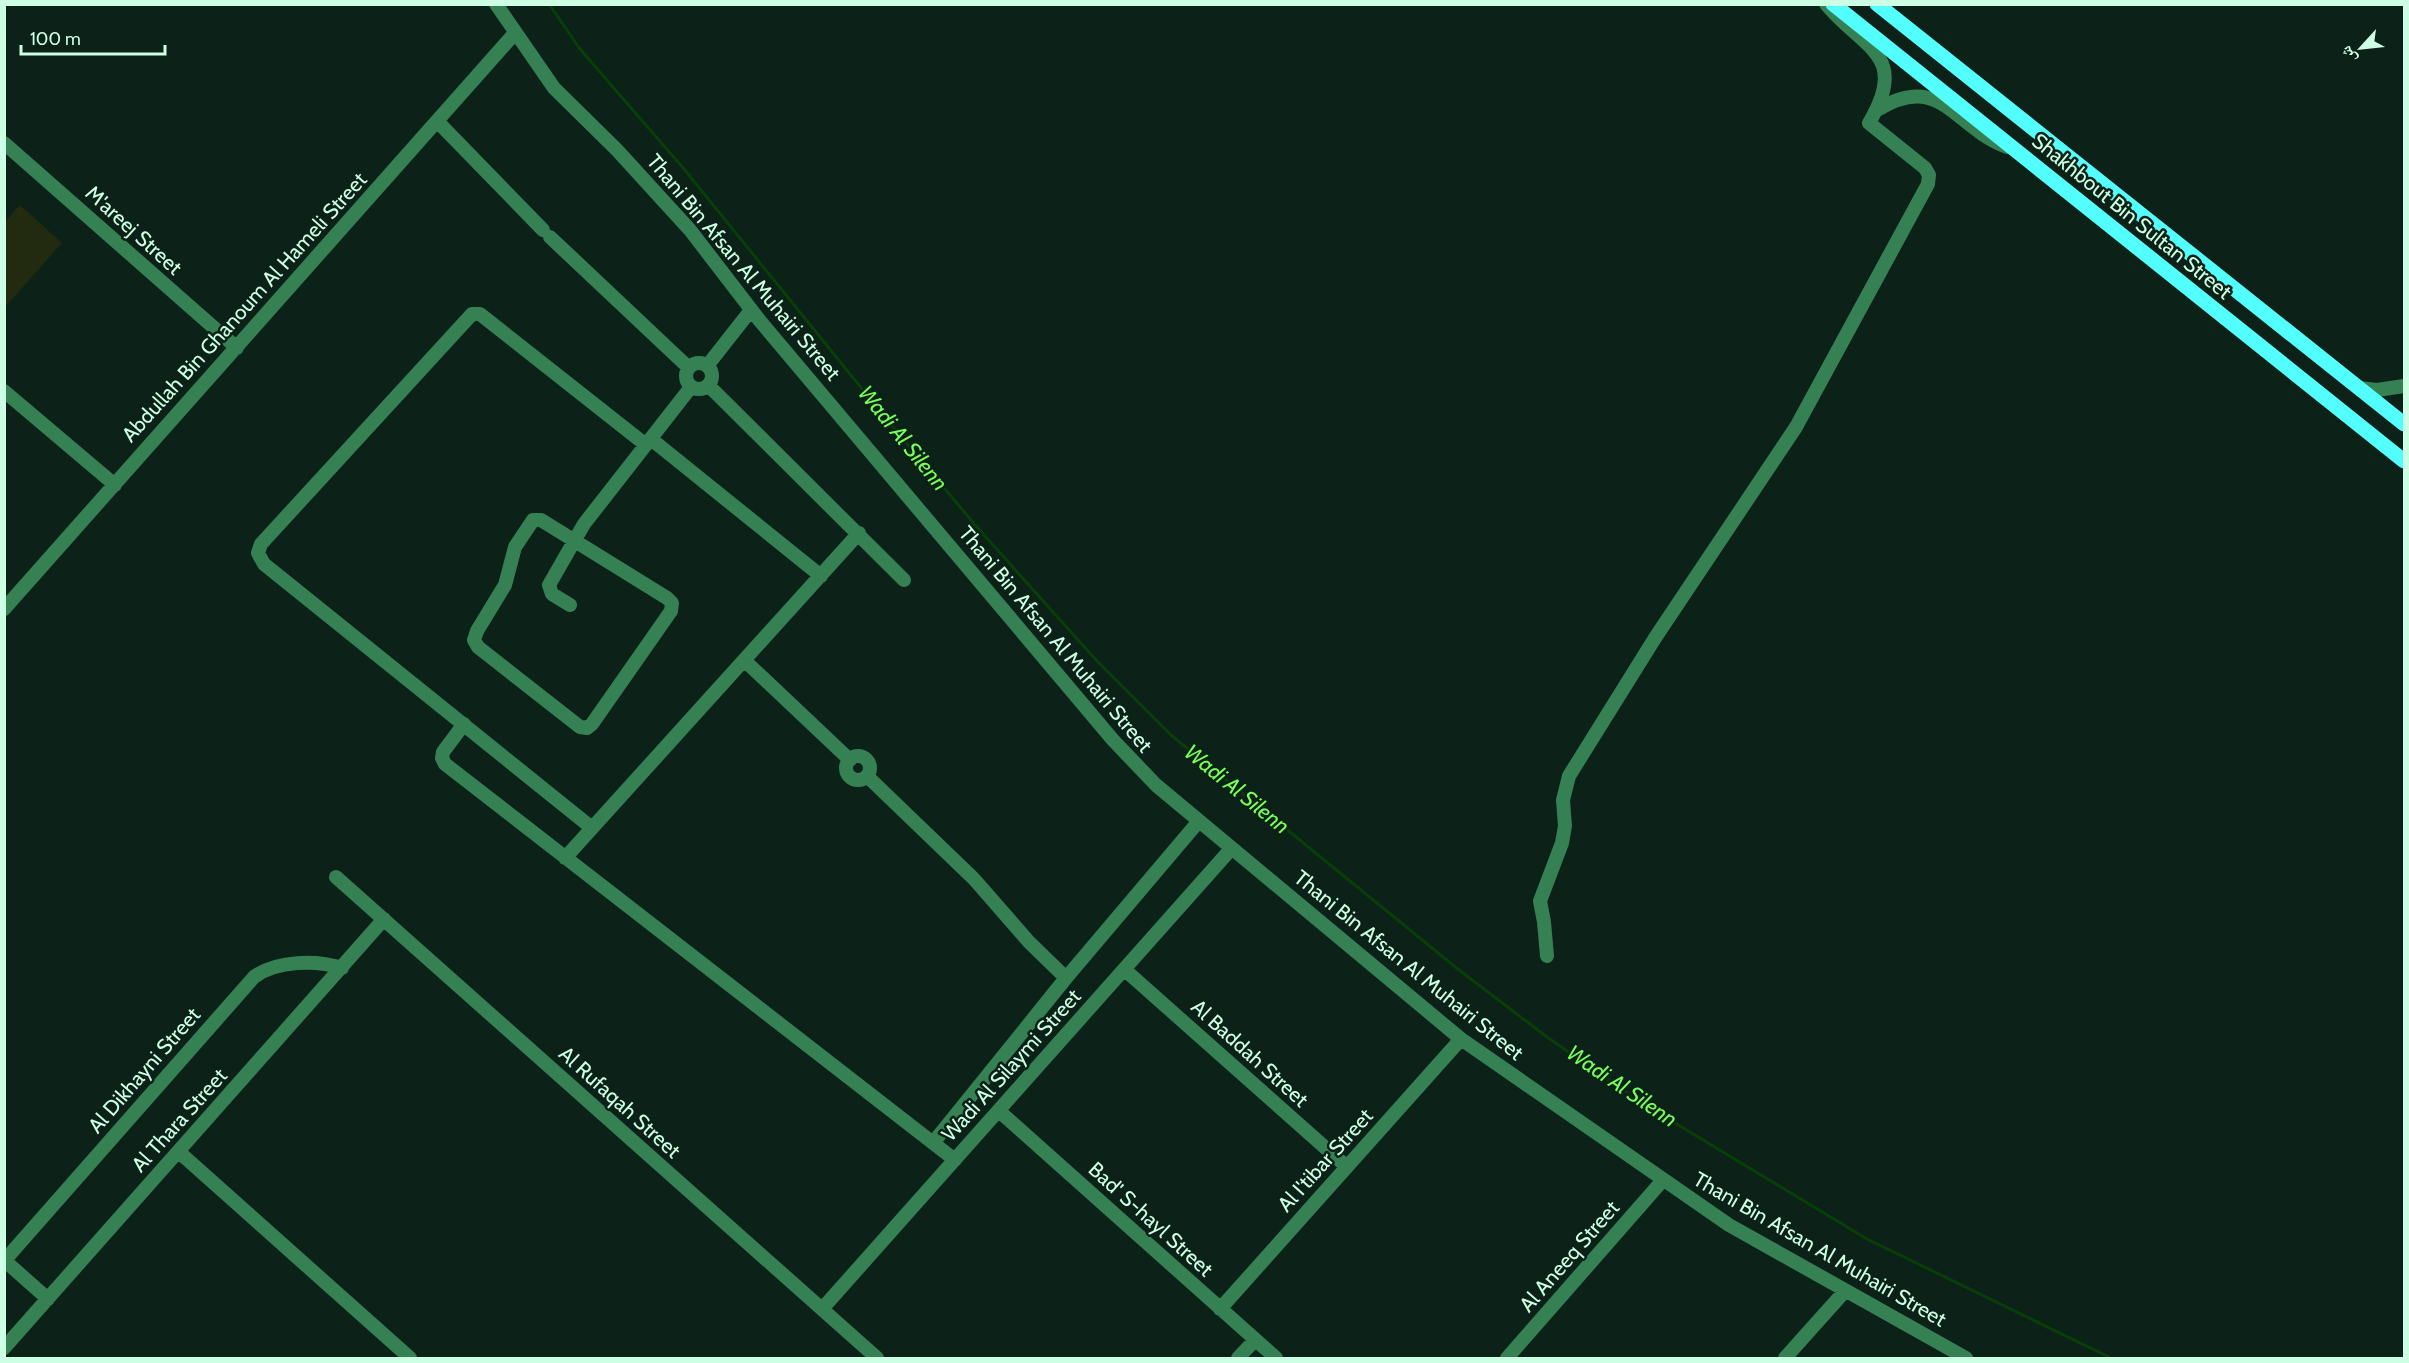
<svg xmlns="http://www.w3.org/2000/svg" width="2409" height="1363" font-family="Cabin,'Noto Naskh Arabic',sans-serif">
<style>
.pitch{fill:#222b0f}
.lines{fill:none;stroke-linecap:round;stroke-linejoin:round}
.stream{stroke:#083f08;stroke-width:3}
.minor{stroke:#368154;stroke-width:14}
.major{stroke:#53fffd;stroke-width:15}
.labels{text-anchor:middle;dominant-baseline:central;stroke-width:5;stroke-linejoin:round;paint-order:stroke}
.street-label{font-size:21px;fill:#ccffe4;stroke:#0c2117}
.water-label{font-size:22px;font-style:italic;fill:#77ff5a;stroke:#0c2117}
</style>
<rect width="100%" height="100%" fill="#0c2117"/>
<path class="pitch" d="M20 205 62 243 5 307V222Z"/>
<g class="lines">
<path class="stream" d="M549 4 580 49 684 169 884 416 976 526 1097 661 1171 735 1459 970 1547 1037 1642 1103 1867 1239 2111 1358"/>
<path class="minor" d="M496 4 554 88 617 150 690 230 760 321 1113 740 1156 785 1461 1039 1729 1225 1966 1358
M1877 110C1942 71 1953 127 2007 147
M437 121 543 230
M4 143 237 348
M550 237 689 368
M686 376a13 13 0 1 1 26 0a13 13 0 1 1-26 0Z
M707 366 751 310
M708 385 904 580
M2359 388 2377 390 2404 386
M4 391 115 485
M651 439 821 576
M533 520H541L667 598 672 603 671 611 592 724 587 728 580 727 478 647 474 640 477 631 505 585 515 547Z
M570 605 552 594 549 585 584 524 691 387
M4 609 515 33
M744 660 850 760
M464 724 443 752 442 758 445 764 955 1160
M846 768a12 12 0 1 1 24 0a12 12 0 1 1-24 0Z
M867 776 974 879 1029 942 1066 978
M592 828 264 564 258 553 261 544 472 314H480L646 445
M565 858 859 533
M336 877 877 1358
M1547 956 1544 922 1540 901 1562 843 1565 826 1563 800 1569 776 1655 638 1796 427 1928 184 1929 175 1925 168 1869 123C1910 54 1863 49 1826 4
M1125 970 1347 1167
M999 1111 1276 1358
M933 1143 1066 978 1199 821
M179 1152 410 1358
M4 1260 48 1299
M5 1260 254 977C277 960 317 960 342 968
M822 1309 1231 849
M1220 1309 1461 1039
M4 1348 384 919
M1238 1358 1255 1340
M1507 1358 1663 1180
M1785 1358 1845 1291"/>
<path class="major" d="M1833 4 2404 461
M1877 4 2404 424"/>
</g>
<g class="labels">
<g class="street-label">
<text transform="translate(2132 216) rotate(39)">Shakhbout Bin Sultan Street</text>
<text transform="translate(134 230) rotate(42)">M'areej Street</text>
<text transform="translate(744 267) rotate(50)">Thani Bin Afsan Al Muhairi Street</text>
<text transform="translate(244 307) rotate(-48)">Abdullah Bin Ghanoum Al Hameli Street</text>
<text transform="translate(1056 639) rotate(50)">Thani Bin Afsan Al Muhairi Street</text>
<text transform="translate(1409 965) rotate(39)">Thani Bin Afsan Al Muhairi Street</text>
<text transform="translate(1250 1053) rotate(42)">Al Baddah Street</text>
<text transform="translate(1011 1065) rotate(-48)">Wadi Al Silaymi Street</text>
<text transform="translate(144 1070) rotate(-49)">Al Dikhayni Street</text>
<text transform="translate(620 1102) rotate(42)">Al Rufaqah Street</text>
<text transform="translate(179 1120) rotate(-48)">Al Thara Street</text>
<text transform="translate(1325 1160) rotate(-48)">Al I'tibar Street</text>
<text transform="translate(1151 1219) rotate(42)">Bad' S-hayl Street</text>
<text transform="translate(1820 1249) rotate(30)">Thani Bin Afsan Al Muhairi Street</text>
<text transform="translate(1569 1256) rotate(-49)">Al Aneeq Street</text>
</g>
<g class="water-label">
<text transform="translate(903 438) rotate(51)">Wadi Al Silenn</text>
<text transform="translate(1237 789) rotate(39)">Wadi Al Silenn</text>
<text transform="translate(1622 1086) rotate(34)">Wadi Al Silenn</text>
</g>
</g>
<rect width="2409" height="1363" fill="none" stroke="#ccffe4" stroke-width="12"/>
<g transform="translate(2361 48) rotate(243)" stroke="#0c2117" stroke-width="4.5" paint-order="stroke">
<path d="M0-4.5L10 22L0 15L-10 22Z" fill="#ccffe4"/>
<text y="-9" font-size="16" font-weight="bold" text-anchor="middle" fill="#ccffe4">ش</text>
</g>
<path d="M21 45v9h144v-9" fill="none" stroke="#ccffe4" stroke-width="3"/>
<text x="30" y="45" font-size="18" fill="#ccffe4" stroke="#0c2117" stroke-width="4.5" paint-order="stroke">100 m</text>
</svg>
